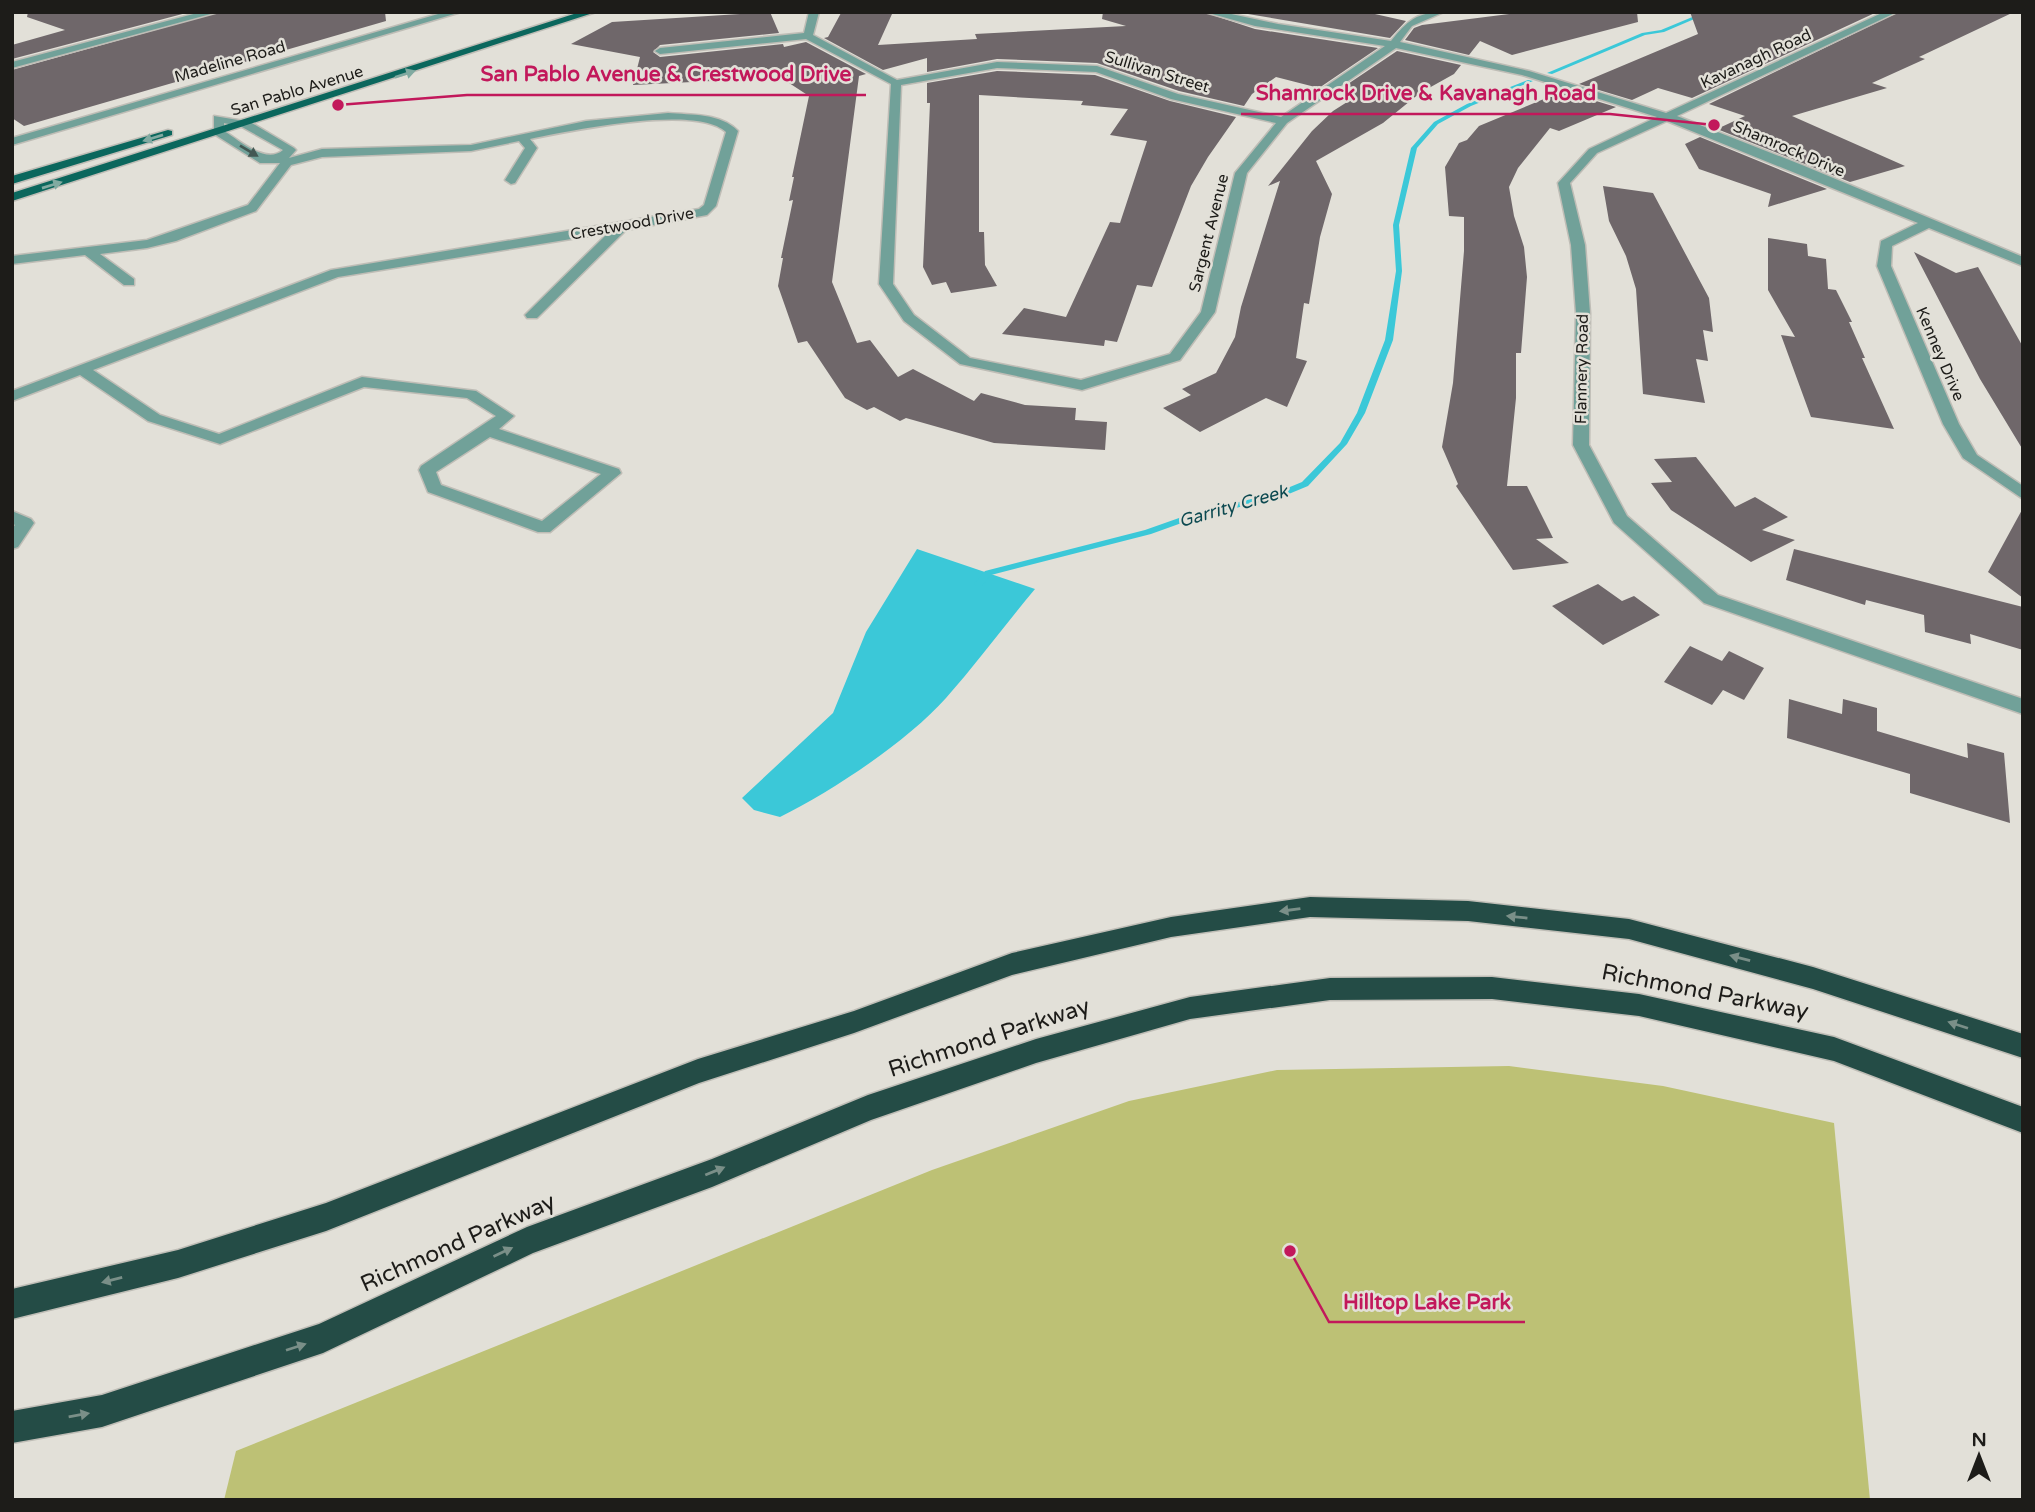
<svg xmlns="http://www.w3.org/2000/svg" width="2035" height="1512" font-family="'Varela Round',sans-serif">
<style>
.green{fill:#bdc175}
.water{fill:#3bc8d8}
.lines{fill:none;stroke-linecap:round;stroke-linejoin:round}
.stream{fill:#3bc8d8;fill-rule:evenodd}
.building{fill:#6f676a}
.minor-casing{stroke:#bfbdb6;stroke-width:3}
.major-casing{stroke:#bfbdb6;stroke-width:3}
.highway-casing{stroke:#bfbdb6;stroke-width:3}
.minor{fill:#71a199;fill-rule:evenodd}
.major{fill:#0b675d;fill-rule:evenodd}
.highway{fill:#244c46;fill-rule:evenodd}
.oneway{fill:#81aaa1}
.oneway2{fill:#435853}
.oneway3{fill:#7a8f88}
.labels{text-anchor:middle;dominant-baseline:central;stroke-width:5;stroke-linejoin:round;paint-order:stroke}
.far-street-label{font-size:16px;fill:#1d1c19;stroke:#e2e0d8}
.far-water-label{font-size:18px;font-style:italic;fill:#0c4950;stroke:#e2e0d8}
.near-street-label{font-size:23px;fill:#1d1c19;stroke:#e2e0d8}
.leader{fill:none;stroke:#c2185b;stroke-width:2.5}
.callout-dot{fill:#c2185b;stroke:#e2e0d8;stroke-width:2.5}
.callout-label{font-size:21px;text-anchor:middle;font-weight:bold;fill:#c2185b;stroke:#e2e0d8;stroke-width:5;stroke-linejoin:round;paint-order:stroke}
</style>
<rect width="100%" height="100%" fill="#e2e0d8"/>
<path class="green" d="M1509 1066 1663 1086 1834 1123 1870 1500H224L236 1451 932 1170 1129 1101 1277 1070Z"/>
<path class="water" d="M917 549 1035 589C1005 625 977 663 946 698 908 741 831 792 780 817L754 810 742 798 833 713 866 632Z"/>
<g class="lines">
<path class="stream" d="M1702 13 1706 14 1664 32 1645 35 1552 74 1547 73 1642 33 1661 30Z
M1528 80 1533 81 1471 106 1438 124 1417 148 1399 225 1402 271 1393 340 1365 413 1347 444 1308 486 1279 498 1201 516 1151 534 991 575 982 586H976L974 584 985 571 1145 530 1196 512 1273 494 1302 482 1340 443 1357 413 1385 340 1396 271 1393 225 1411 148 1434 122 1467 104Z"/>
</g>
<path class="building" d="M28 12H190L12 59V45L65 30 27 17Z
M220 12H385L386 21 24 126 12 118V70Z
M770 12 779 33 660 45 653 52 660 57 783 44 784 47 806 42 866 74 859 76 832 282 857 343 870 340 898 377 913 369 974 401 981 393 1025 405 1076 408 1075 420 1107 422 1105 450 994 443 906 418 900 421 874 407 867 410 845 398 807 341 798 343 778 286 783 258H781L793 200 789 201 794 177H792L809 96 766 68 720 71 709 74 712 81 633 85 640 57 571 44 612 22Z
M1103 12H1203L1255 29 1378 48 1319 88 1276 77 1252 94 1244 106 1179 91 1097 63 997 59 927 72V58L883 70 824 38 828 37 841 13 892 14 878 45 977 39 975 34 1126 26 1102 19Z
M1236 12H1366L1406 21 1390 38Z
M1525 12H1637L1638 22 1512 55 1480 41 1469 55 1405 40 1414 28 1422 25Z
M1690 12H1877L1692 98 1658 88 1632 100 1579 84 1698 34Z
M1899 12H2014L1919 57 1925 59 1872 83 1887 88 1792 116 1905 166 1850 182 1717 129 1745 116 1709 104Z
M1397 51 1461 65 1454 74 1420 93 1383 123 1316 161 1332 194 1320 237 1309 304 1304 303 1296 358 1307 361 1287 407 1266 398 1200 432 1163 408 1191 395 1182 389 1216 373 1235 337 1241 307 1280 181 1268 186 1312 131 1333 111 1355 97 1336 92Z
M997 71 1095 75 1170 101 1236 117 1208 157 1191 186 1152 287 1137 285 1117 342 1105 340 1104 346 1002 334 1024 308 1066 317 1110 222 1120 223 1147 141 1110 135 1128 109 1081 105 1083 101 979 95V232H984L985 265 997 286 951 293 946 282 932 285 923 267 930 103H927V83Z
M1563 91 1616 107 1559 131 1550 128 1518 168 1509 187 1514 216 1524 247 1527 277 1521 353H1516V398L1507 486H1527L1553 538 1536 539 1569 563 1513 570 1456 486 1458 484 1442 447 1453 383 1464 251V217L1449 216 1445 167 1459 143 1467 140 1479 126Z
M1700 137 1827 189 1768 207 1771 194 1699 169 1685 144Z
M1603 186 1653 193 1709 298 1713 332 1703 330 1708 361 1696 359 1705 403 1643 394 1636 289 1626 256 1609 221Z
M1768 238 1807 244 1808 256 1826 259 1828 289 1836 290 1852 322H1849L1865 358H1862L1894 429 1811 417 1781 335 1795 337 1768 290Z
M1914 252 1956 273 1978 267 2023 347V450L1980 379Z
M1696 457 1735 507 1755 497 1788 517 1762 530 1795 540 1751 562 1671 510 1651 483 1672 482 1654 459Z
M2023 508V598L1988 572Z
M1794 549 2023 607V650L1970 634 1971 644 1925 632 1924 615 1866 600 1865 605 1786 580Z
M1598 584 1622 601 1634 596 1660 615 1603 645 1552 606Z
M1690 646 1722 661 1729 651 1764 668 1744 700 1723 690 1712 705 1664 682Z
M1789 699 1842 714 1843 699 1877 708V731L1968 758 1967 743 2004 753 2010 823 1910 793V774L1787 738Z"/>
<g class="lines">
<g class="minor-casing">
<path id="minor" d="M201 12H218L12 68V62Z
M445 12H461L12 145V138Z
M809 12H819L813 35 897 80 997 62 1097 66 1178 94 1281 117 1385 46 1255 26 1205 12H1222L1278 24 1391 41C1407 21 1417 12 1444 12L1412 26 1400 42 1529 71 1666 113 1884 12H1897L1677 116 1802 165 2023 257V266L1929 228 1892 246 1891 266 1959 424 1977 455 2023 486V499L1963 458 1943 424 1877 266 1881 241 1918 223 1667 121 1597 153 1570 183 1585 245 1590 313 1589 445 1627 516 1718 595 2023 699V714L1704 603 1614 523 1573 445 1576 313 1571 245 1558 183 1589 149 1657 117 1522 75 1396 48 1287 123 1247 173 1215 312 1180 360 1082 390 960 364 904 321 879 284 891 84 806 39 660 54 655 51 660 48 804 33ZM997 68 1096 72 1171 99 1276 123 1235 173 1201 312 1170 354 1081 380 970 358 914 315 893 284 901 85Z
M668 113C691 115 721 113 738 131L716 206 707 215 626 230 537 318H527L525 315 608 233 338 277 93 370 160 415 219 434 362 377 476 391 514 416 499 429 619 469 621 473 550 532H538L428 492 419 470 421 466 496 416 467 398 364 387 220 444 148 421 80 375 12 401V391L331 270 699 209 704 205 726 132C695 104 570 131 530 139L537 148 515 183 511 184 505 180 525 148 519 141 471 151 322 157 291 165 256 211 176 241 147 248 100 254 134 279V285H124L85 255 12 264V256L147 240 248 205 280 163H260L214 134V116L250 122 294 148 296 150 289 158 322 149 471 145 586 121ZM224 123 242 127 283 150C266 165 239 140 224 131ZM490 437 601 474 542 521 441 485 436 472Z
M12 511 31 519 34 523 18 547 12 549V529L15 525 12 523Z"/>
</g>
<g class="major-casing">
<path id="major" d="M580 12H596L12 201V193Z
M168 130 172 131V135L12 184V176Z"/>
</g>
<g class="highway-casing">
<path id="highway" d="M1310 897 1468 901 1629 919 1813 967 2023 1034V1058L1813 989 1629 939 1468 921 1310 917 1171 937 1012 975 854 1033 699 1083 326 1231 178 1278 12 1319V1289L178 1250 326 1203 698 1059 854 1011 1012 953 1171 917Z
M1492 977 1639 994 1834 1037 2023 1107V1133L1834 1061 1639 1016 1492 999 1330 1000 1190 1019 1036 1063 871 1120 712 1187 533 1253 323 1353 102 1427 12 1443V1411L102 1395 319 1324 527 1227 712 1159 868 1095 1036 1039 1190 997 1330 978Z"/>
</g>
<use href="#minor" class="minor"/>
<use href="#major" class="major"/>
<use href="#highway" class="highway"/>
</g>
<defs><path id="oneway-solid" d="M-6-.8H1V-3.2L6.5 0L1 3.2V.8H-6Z" transform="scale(1.75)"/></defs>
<g class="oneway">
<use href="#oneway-solid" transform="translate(405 74) rotate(-18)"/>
<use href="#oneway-solid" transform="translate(153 138) rotate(163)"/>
<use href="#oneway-solid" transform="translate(52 185) rotate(-17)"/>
</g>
<use class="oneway2" href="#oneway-solid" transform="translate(249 151) rotate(31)"/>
<g class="oneway3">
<use href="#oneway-solid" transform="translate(1290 910) rotate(172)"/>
<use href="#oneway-solid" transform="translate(1517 917) rotate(-174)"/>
<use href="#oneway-solid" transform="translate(1740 958) rotate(-165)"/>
<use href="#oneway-solid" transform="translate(1958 1025) rotate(-162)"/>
<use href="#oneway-solid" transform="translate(715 1171) rotate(-22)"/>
<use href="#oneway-solid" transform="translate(503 1252) rotate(-25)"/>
<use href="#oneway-solid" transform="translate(112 1280) rotate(166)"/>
<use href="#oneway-solid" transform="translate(296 1347) rotate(-18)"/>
<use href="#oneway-solid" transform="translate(79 1415) rotate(-10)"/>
</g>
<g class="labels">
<g class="far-street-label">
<text transform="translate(1756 59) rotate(-25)">Kavanagh Road</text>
<text transform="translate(230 62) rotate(-16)">Madeline Road</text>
<text transform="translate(1157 72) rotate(17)">Sullivan Street</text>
<text transform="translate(297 91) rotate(-17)">San Pablo Avenue</text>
<text transform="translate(1789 149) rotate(23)">Shamrock Drive</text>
<text transform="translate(632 224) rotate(-10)">Crestwood Drive</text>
<text transform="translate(1209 233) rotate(-76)">Sargent Avenue</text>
<text transform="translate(1940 354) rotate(67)">Kenney Drive</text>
<text transform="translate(1582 369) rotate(-89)">Flannery Road</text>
</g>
<g class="far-water-label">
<text transform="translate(1233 506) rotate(-16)">Garrity Creek</text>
</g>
<g class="near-street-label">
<text transform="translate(1705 992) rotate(11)">Richmond Parkway</text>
<text transform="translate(989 1038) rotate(-18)">Richmond Parkway</text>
<text transform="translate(458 1243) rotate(-24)">Richmond Parkway</text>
</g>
</g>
<path class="leader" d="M338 105L467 95H866M1714 125L1610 114H1241M1290 1251L1329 1322H1525"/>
<g class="callout-dot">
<circle cx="338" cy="105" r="7"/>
<circle cx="1714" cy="125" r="7"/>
<circle cx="1290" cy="1251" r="7"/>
</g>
<g class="callout-label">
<text x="666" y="81">San Pablo Avenue &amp; Crestwood Drive</text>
<text x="1426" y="100">Shamrock Drive &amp; Kavanagh Road</text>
<text x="1427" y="1309">Hilltop Lake Park</text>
</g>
<rect width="2035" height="1512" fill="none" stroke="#1d1c19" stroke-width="28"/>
<g transform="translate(1979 1456)" stroke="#e2e0d8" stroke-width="5" paint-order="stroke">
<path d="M0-5L12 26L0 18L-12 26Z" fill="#1d1c19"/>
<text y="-10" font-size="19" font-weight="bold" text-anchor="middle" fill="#1d1c19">N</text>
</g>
</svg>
